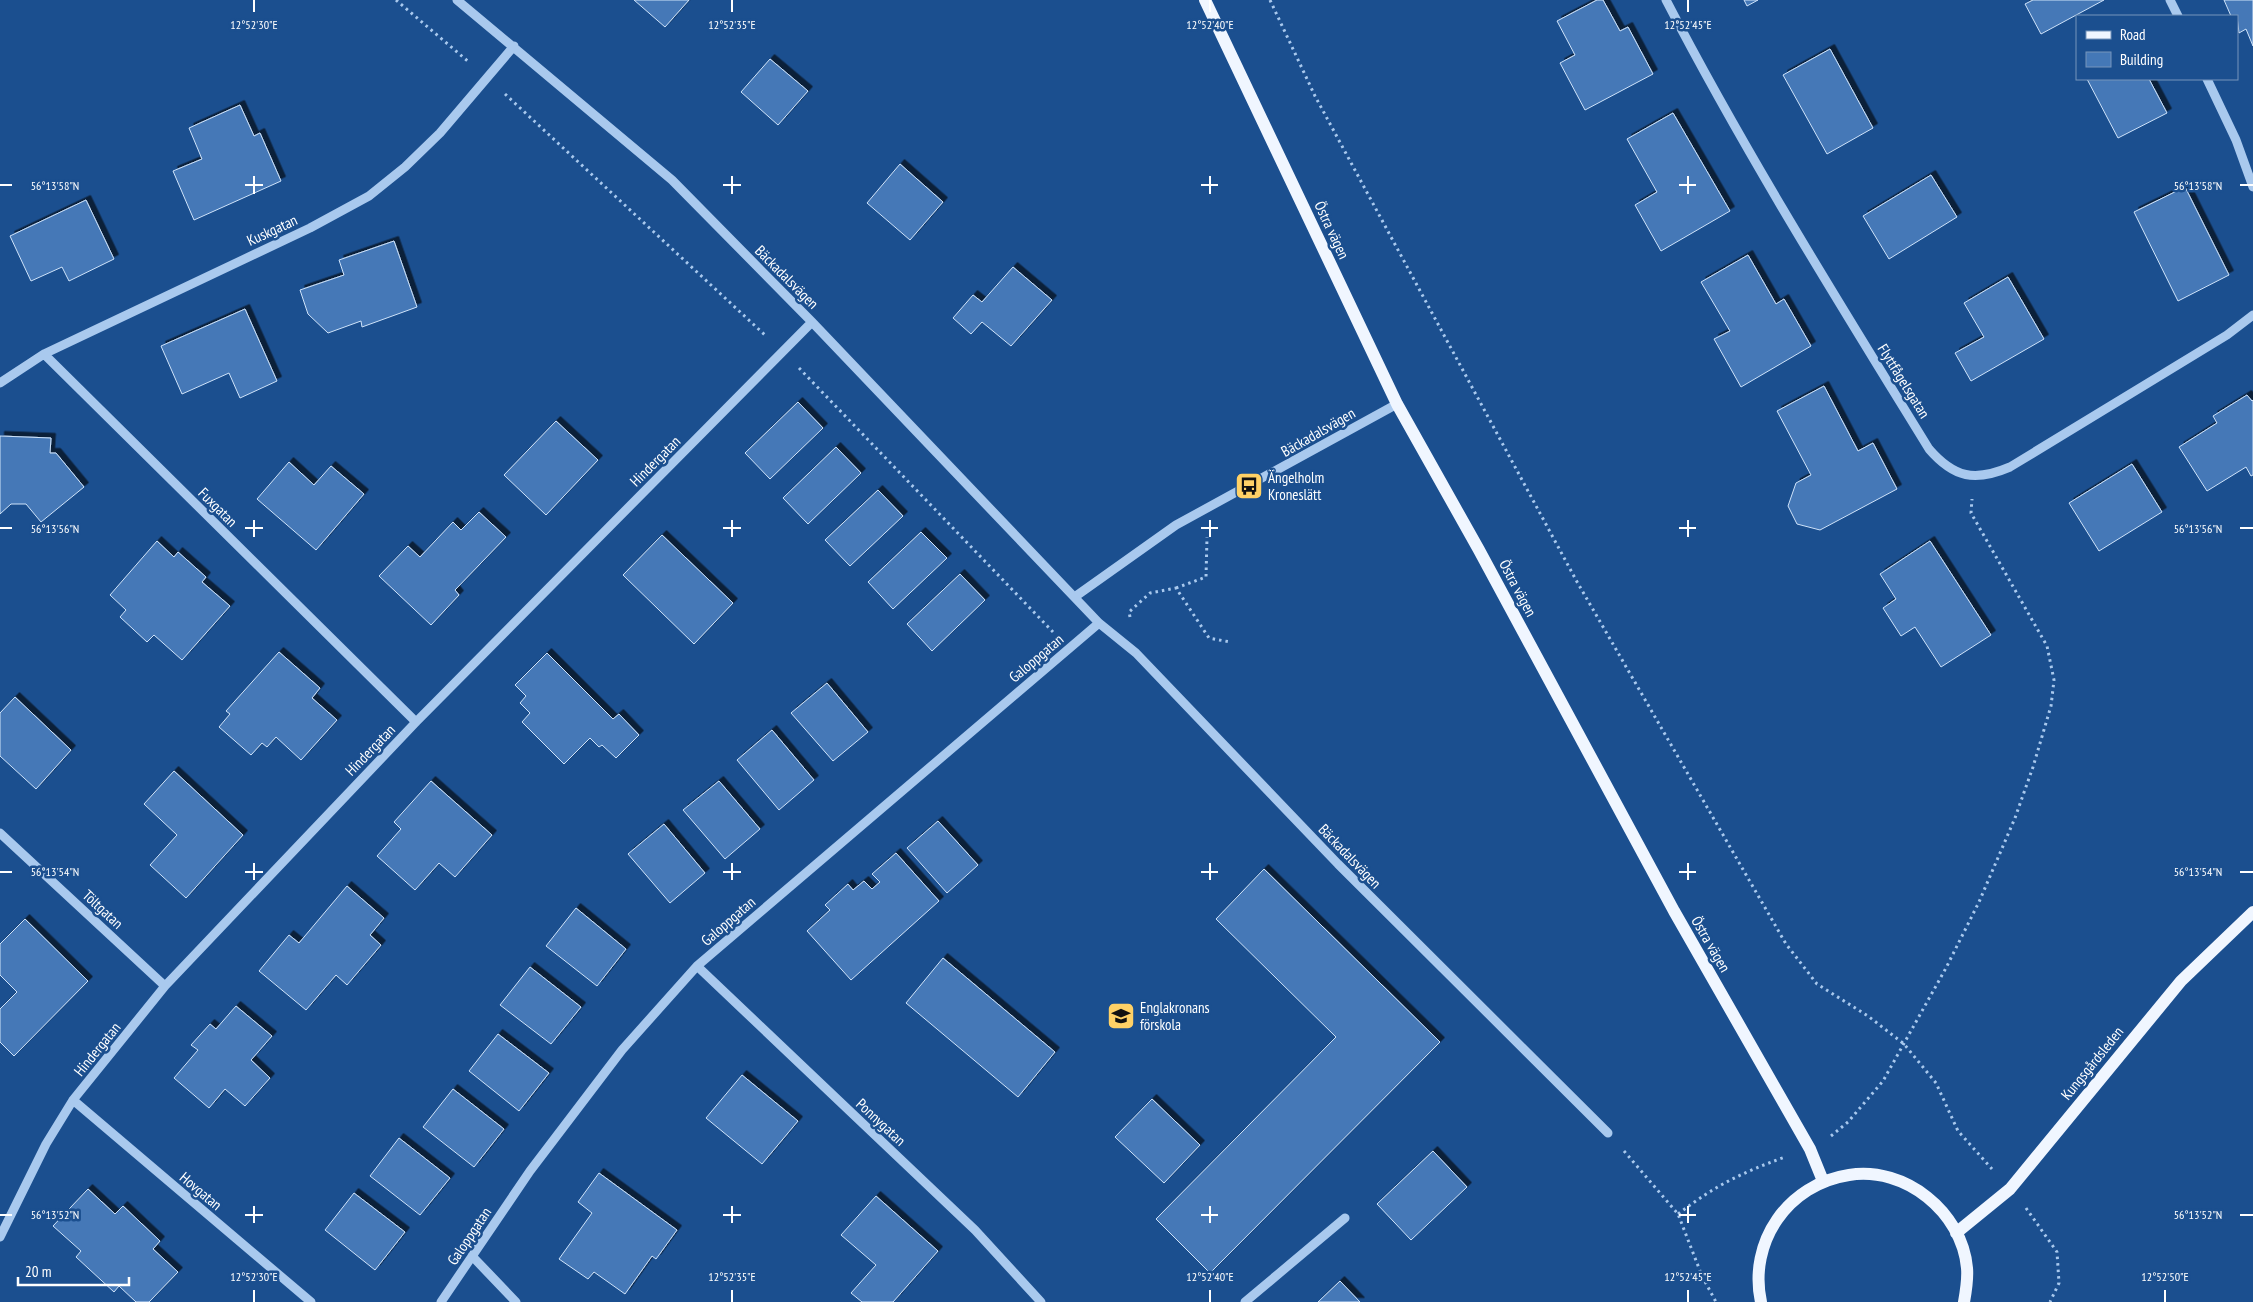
<svg xmlns="http://www.w3.org/2000/svg" width="2253" height="1302" font-family="'PT Sans Narrow',sans-serif">
<style>
.building{fill:#4478b7;stroke:#cfe3fa;filter:url(#shadow)}
.lines{fill:none;stroke-linecap:round;stroke-linejoin:round}
.path{stroke:#a9c9ee;stroke-width:3;stroke-dasharray:2.5 4;stroke-linecap:butt}
.minor{stroke:#a9c9ee;stroke-width:9}
.major{stroke:#f0f6ff;stroke-width:12}
.ticks{fill:none;stroke:#fff;stroke-width:2}
.labels{text-anchor:middle;dominant-baseline:central;stroke-width:5;stroke-linejoin:round;paint-order:stroke}
.street-label{font-size:15px;fill:#fff;stroke:#1b4f8f}
.poi-label{font-size:15px;fill:#fff;stroke:#1b4f8f;text-anchor:start}
.ticks-label{font-size:12px;text-anchor:middle;fill:#fff;stroke:#1b4f8f;stroke-width:5;stroke-linejoin:round;paint-order:stroke}
</style>
<defs>
<filter id="shadow"><feDropShadow dx="4.5" dy="-4.5" stdDeviation="0" flood-color="#0009"/></filter>
</defs>
<rect width="100%" height="100%" fill="#1b4f8f"/>
<path class="building" d="M634 0H689L665 27Z
M1597 0H1603L1620 31 1628 27 1653 74 1585 110 1560 63 1575 55 1557 21Z
M1744 0H1758L1747 6Z
M2033 0H2104L2041 34 2025 4Z
M2224 0H2253V46L2246 29 2239 33 2237 16H2231Z
M1830 49 1873 128 1827 154 1783 75Z
M770 59 808 91 778 125 741 92Z
M2087 79H2149L2167 113 2118 138Z
M240 105 254 136 260 133 281 181 194 220 173 171 202 159 189 128Z
M1673 113 1730 211 1661 251 1635 205 1657 192 1627 139Z
M900 164 943 202 910 240 867 203Z
M1931 175 1957 217 1889 259 1863 216Z
M2185 187 2229 275 2178 301 2134 212Z
M86 200 114 259 69 281 62 267 31 281 10 236Z
M394 241 417 307 362 327 361 321 328 333 308 314 300 290 344 275 339 260Z
M1748 255 1776 304 1784 299 1811 346 1741 387 1714 339 1730 331 1701 282Z
M1013 267 1052 300 1011 346 982 322 971 334 953 318 973 295 982 302Z
M2008 277 2044 339 1971 381 1955 353 1984 337 1964 303Z
M245 309 277 381 240 398 229 373 182 394 161 346Z
M1824 386 1858 451 1873 443 1897 489 1820 530 1797 524 1788 506 1796 483 1811 475 1777 411Z
M2247 395 2252 401 2253 400V475L2251 476 2246 467 2207 491 2179 447 2217 423 2213 416Z
M798 402 823 428 770 479 745 453Z
M556 421 598 460 546 515 504 475Z
M0 436 51 438 50 453H56L84 487 41 522 26 504H11L0 514Z
M836 447 861 473 808 524 783 498Z
M289 462 314 485 331 466 364 494 316 550 257 499Z
M2132 464 2162 512 2099 551 2069 503Z
M878 490 903 516 850 566 825 540Z
M479 512 506 537 455 590 459 595 431 625 379 576 408 546 420 557 453 522 461 530Z
M921 532 947 558 893 609 868 582Z
M662 535 733 603 694 644 623 575Z
M157 541 174 557 178 552 206 577 202 582 230 606 182 660 154 635 147 642 120 617 126 610 110 595Z
M1930 541 1991 635 1941 667 1915 627 1901 636 1883 608 1896 599 1880 574Z
M960 574 985 600 932 651 907 624Z
M279 652 320 688 312 698 337 720 301 760 276 737 267 747 262 743 251 755 219 727 230 714 226 711Z
M547 653 613 719 619 714 639 735 616 758 602 745 599 747 590 738 564 764 522 722 530 713 520 703 526 696 515 685Z
M827 683 868 732 833 761 791 713Z
M15 697 71 750 36 789 0 756V713Z
M772 730 814 780 779 810 737 760Z
M174 771 243 835 186 898 150 865 177 835 144 804Z
M431 781 492 835 455 877 439 863 415 890 377 856 401 829 394 822Z
M719 781 760 829 725 859 683 810Z
M938 821 978 865 947 893 907 848Z
M664 824 705 873 670 903 628 854Z
M896 853 939 901 851 980 807 931 830 910 825 905 848 884 853 890 864 881 872 889 880 882 872 874Z
M1264 869 1440 1042 1210 1273 1156 1219 1336 1037 1216 919Z
M347 886 384 918 370 935 381 945 347 985 336 975 306 1010 259 971 289 935 299 943Z
M576 908 626 949 597 986 546 946Z
M25 919 88 981 14 1056 0 1042V1009L17 992 0 975V944Z
M943 958 1055 1052 1018 1097 906 1003Z
M530 967 581 1007 551 1044 500 1005Z
M236 1006 272 1036 251 1060 270 1078 245 1106 225 1089 209 1108 174 1078 198 1050 191 1045 210 1024 216 1029Z
M498 1034 549 1073 519 1111 469 1071Z
M742 1075 798 1121 762 1164 706 1118Z
M453 1089 504 1129 474 1167 423 1127Z
M1152 1099 1200 1145 1164 1183 1115 1137Z
M399 1138 450 1178 420 1215 370 1176Z
M1433 1151 1467 1187 1411 1240 1377 1204Z
M599 1173 677 1230 656 1259 652 1256 625 1294 594 1272 588 1279 559 1259 592 1213 578 1202Z
M88 1189 115 1214 123 1206 160 1241 153 1249 178 1272 149 1302H136L119 1286 114 1292 76 1257 81 1251 53 1226Z
M354 1193 405 1232 375 1270 325 1230Z
M876 1196 938 1251 893 1302H862L851 1293 876 1265 841 1235Z
M1340 1281 1360 1302H1318Z"/>
<g class="lines">
<path class="path" d="M396 0 470 63
M1270 0 1315 96 1576 580 1786 944 1817 984 1868 1016 1904 1044 1936 1083 1958 1131 1992 1169
M505 94 766 336
M799 368 1053 632
M1176 588 1206 577 1207 537
M1130 617 1129 612 1150 593 1176 588 1209 638 1230 642
M1831 1136 1848 1122 1883 1081 1946 968 1979 902 2015 818 2033 767 2051 706 2054 680 2047 646 1971 513 1972 499
M1624 1151 1678 1214 1702 1276 1716 1302
M2026 1208 2057 1252 2059 1283 2050 1302
M1678 1214C1716 1185 1741 1173 1785 1157"/>
<path class="minor" d="M457 0 672 180 812 322 1099 623 1136 653 1338 864 1608 1133
M1666 0C1746 154 1838 301 1929 449 1954 478 1975 482 2010 467L2227 335 2253 315
M2170 0 2178 16
M2207 79 2236 140 2253 187
M44 354 416 722
M0 383 44 354 310 228 369 196 405 167 440 133 514 46
M1076 596 1176 525 1397 404
M0 833 165 986
M697 966 975 1230 1041 1302
M73 1100 311 1302
M0 1237 46 1144 73 1100 165 986 416 722 812 322
M472 1256 516 1302
M441 1302 530 1171 622 1050 697 966 1099 623
M1245 1302 1345 1218"/>
<path class="major" d="M1205 0 1397 404 1479 550 1674 911 1810 1149 1823 1181
M1956 1233 2010 1189 2181 981 2253 912
M1761 1302C1748 1242 1788 1184 1849 1175 1905 1166 1962 1212 1967 1268 1968 1279 1966 1291 1964 1302"/>
</g>
<path class="ticks" d="M254 0V12M732 0V12M1210 0V12M1688 0V12M254 176V194M732 176V194M1210 176V194M1688 176V194M0 185H12M245 185H263M723 185H741M1201 185H1218M1679 185H1696M2240 185H2253M254 520V537M732 520V537M1210 520V537M1688 520V537M0 528H12M245 528H263M723 528H741M1201 528H1218M1679 528H1696M2240 528H2253M254 863V880M732 863V880M1210 863V880M1688 863V880M0 872H12M245 872H263M723 872H741M1201 872H1218M1679 872H1696M2240 872H2253M254 1206V1223M732 1206V1223M1210 1206V1223M1688 1206V1223M0 1215H12M245 1215H263M723 1215H741M1201 1215H1218M1679 1215H1696M2240 1215H2253M254 1290V1302M732 1290V1302M1210 1290V1302M1688 1290V1302M2165 1290V1302"/>
<defs>
<g id="bus-square" transform="scale(1.4375)"><rect x="-9" y="-9" width="18" height="18" rx="4" fill="#ffd166" stroke="#1b4f8f"/><path d="M-5-6H5V4H4V6H2V4H-2V6H-4V4H-5ZM-3.5-4V0h7V-4ZM-3.5 1.2v1.5H-2V1.2ZM2 1.2v1.5H3.5V1.2Z" fill="#111"/></g>
<g id="school-square" transform="scale(1.4375)"><rect x="-9" y="-9" width="18" height="18" rx="4" fill="#ffd166" stroke="#1b4f8f"/><path d="M0-5L7-2L0 1L-7-2ZM-4 1L0 2.5L4 1V4Q0 6-4 4Z" fill="#111"/></g>
</defs>
<g fill-rule="evenodd">
<use href="#bus-square" x="1249" y="486"/>
<use href="#school-square" x="1121" y="1016"/>
</g>
<g class="labels">
<g class="street-label">
<text transform="translate(272 230) rotate(-25)">Kuskgatan</text>
<text transform="translate(1332 230) rotate(65)">Östra vägen</text>
<text transform="translate(787 277) rotate(45)">Bäckadalsvägen</text>
<text transform="translate(1904 381) rotate(58)">Flyttfågelsgatan</text>
<text transform="translate(1318 432) rotate(-30)">Bäckadalsvägen</text>
<text transform="translate(655 461) rotate(-45)">Hindergatan</text>
<text transform="translate(218 507) rotate(45)">Fuxgatan</text>
<text transform="translate(1518 588) rotate(62)">Östra vägen</text>
<text transform="translate(1036 658) rotate(-40)">Galoppgatan</text>
<text transform="translate(370 750) rotate(-46)">Hindergatan</text>
<text transform="translate(1350 856) rotate(46)">Bäckadalsvägen</text>
<text transform="translate(103 909) rotate(43)">Töltgatan</text>
<text transform="translate(728 921) rotate(-41)">Galoppgatan</text>
<text transform="translate(1711 944) rotate(60)">Östra vägen</text>
<text transform="translate(97 1049) rotate(-51)">Hindergatan</text>
<text transform="translate(2092 1063) rotate(-51)">Kungsgårdsleden</text>
<text transform="translate(881 1122) rotate(43)">Ponnygatan</text>
<text transform="translate(201 1191) rotate(40)">Hovgatan</text>
<text transform="translate(469 1236) rotate(-56)">Galoppgatan</text>
</g>
<g class="poi-label">
<text x="1268" y="477">Ängelholm<tspan x="1268" dy="17">Kroneslätt</tspan></text>
<text x="1140" y="1007">Englakronans<tspan x="1140" dy="17">förskola</tspan></text>
</g>
</g>
<g class="ticks-label">
<text x="254" y="29">12°52'30"E</text>
<text x="732" y="29">12°52'35"E</text>
<text x="1210" y="29">12°52'40"E</text>
<text x="1688" y="29">12°52'45"E</text>
<text x="55" y="190">56°13'58"N</text>
<text x="2198" y="190">56°13'58"N</text>
<text x="55" y="533">56°13'56"N</text>
<text x="2198" y="533">56°13'56"N</text>
<text x="55" y="876">56°13'54"N</text>
<text x="2198" y="876">56°13'54"N</text>
<text x="55" y="1219">56°13'52"N</text>
<text x="2198" y="1219">56°13'52"N</text>
<text x="254" y="1281">12°52'30"E</text>
<text x="732" y="1281">12°52'35"E</text>
<text x="1210" y="1281">12°52'40"E</text>
<text x="1688" y="1281">12°52'45"E</text>
<text x="2165" y="1281">12°52'50"E</text>
</g>
<rect x="2076" y="15" width="162" height="65" fill="#1b4f8f" stroke="#7695bc"/>
<rect x="2086" y="31" width="25" height="8" fill="#f0f6ff" stroke="#7695bc"/>
<text x="2120" y="40" font-size="15" fill="#ffffff">Road</text>
<rect x="2086" y="52" width="25" height="15" fill="#4478b7" stroke="#7695bc"/>
<text x="2120" y="65" font-size="15" fill="#ffffff">Building</text>
<path d="M18 1277v8h111v-8" fill="none" stroke="#ffffff" stroke-width="2.5"/>
<text x="25" y="1277" font-size="15" fill="#ffffff" stroke="#1b4f8f" stroke-width="4" paint-order="stroke">20 m</text>
</svg>
